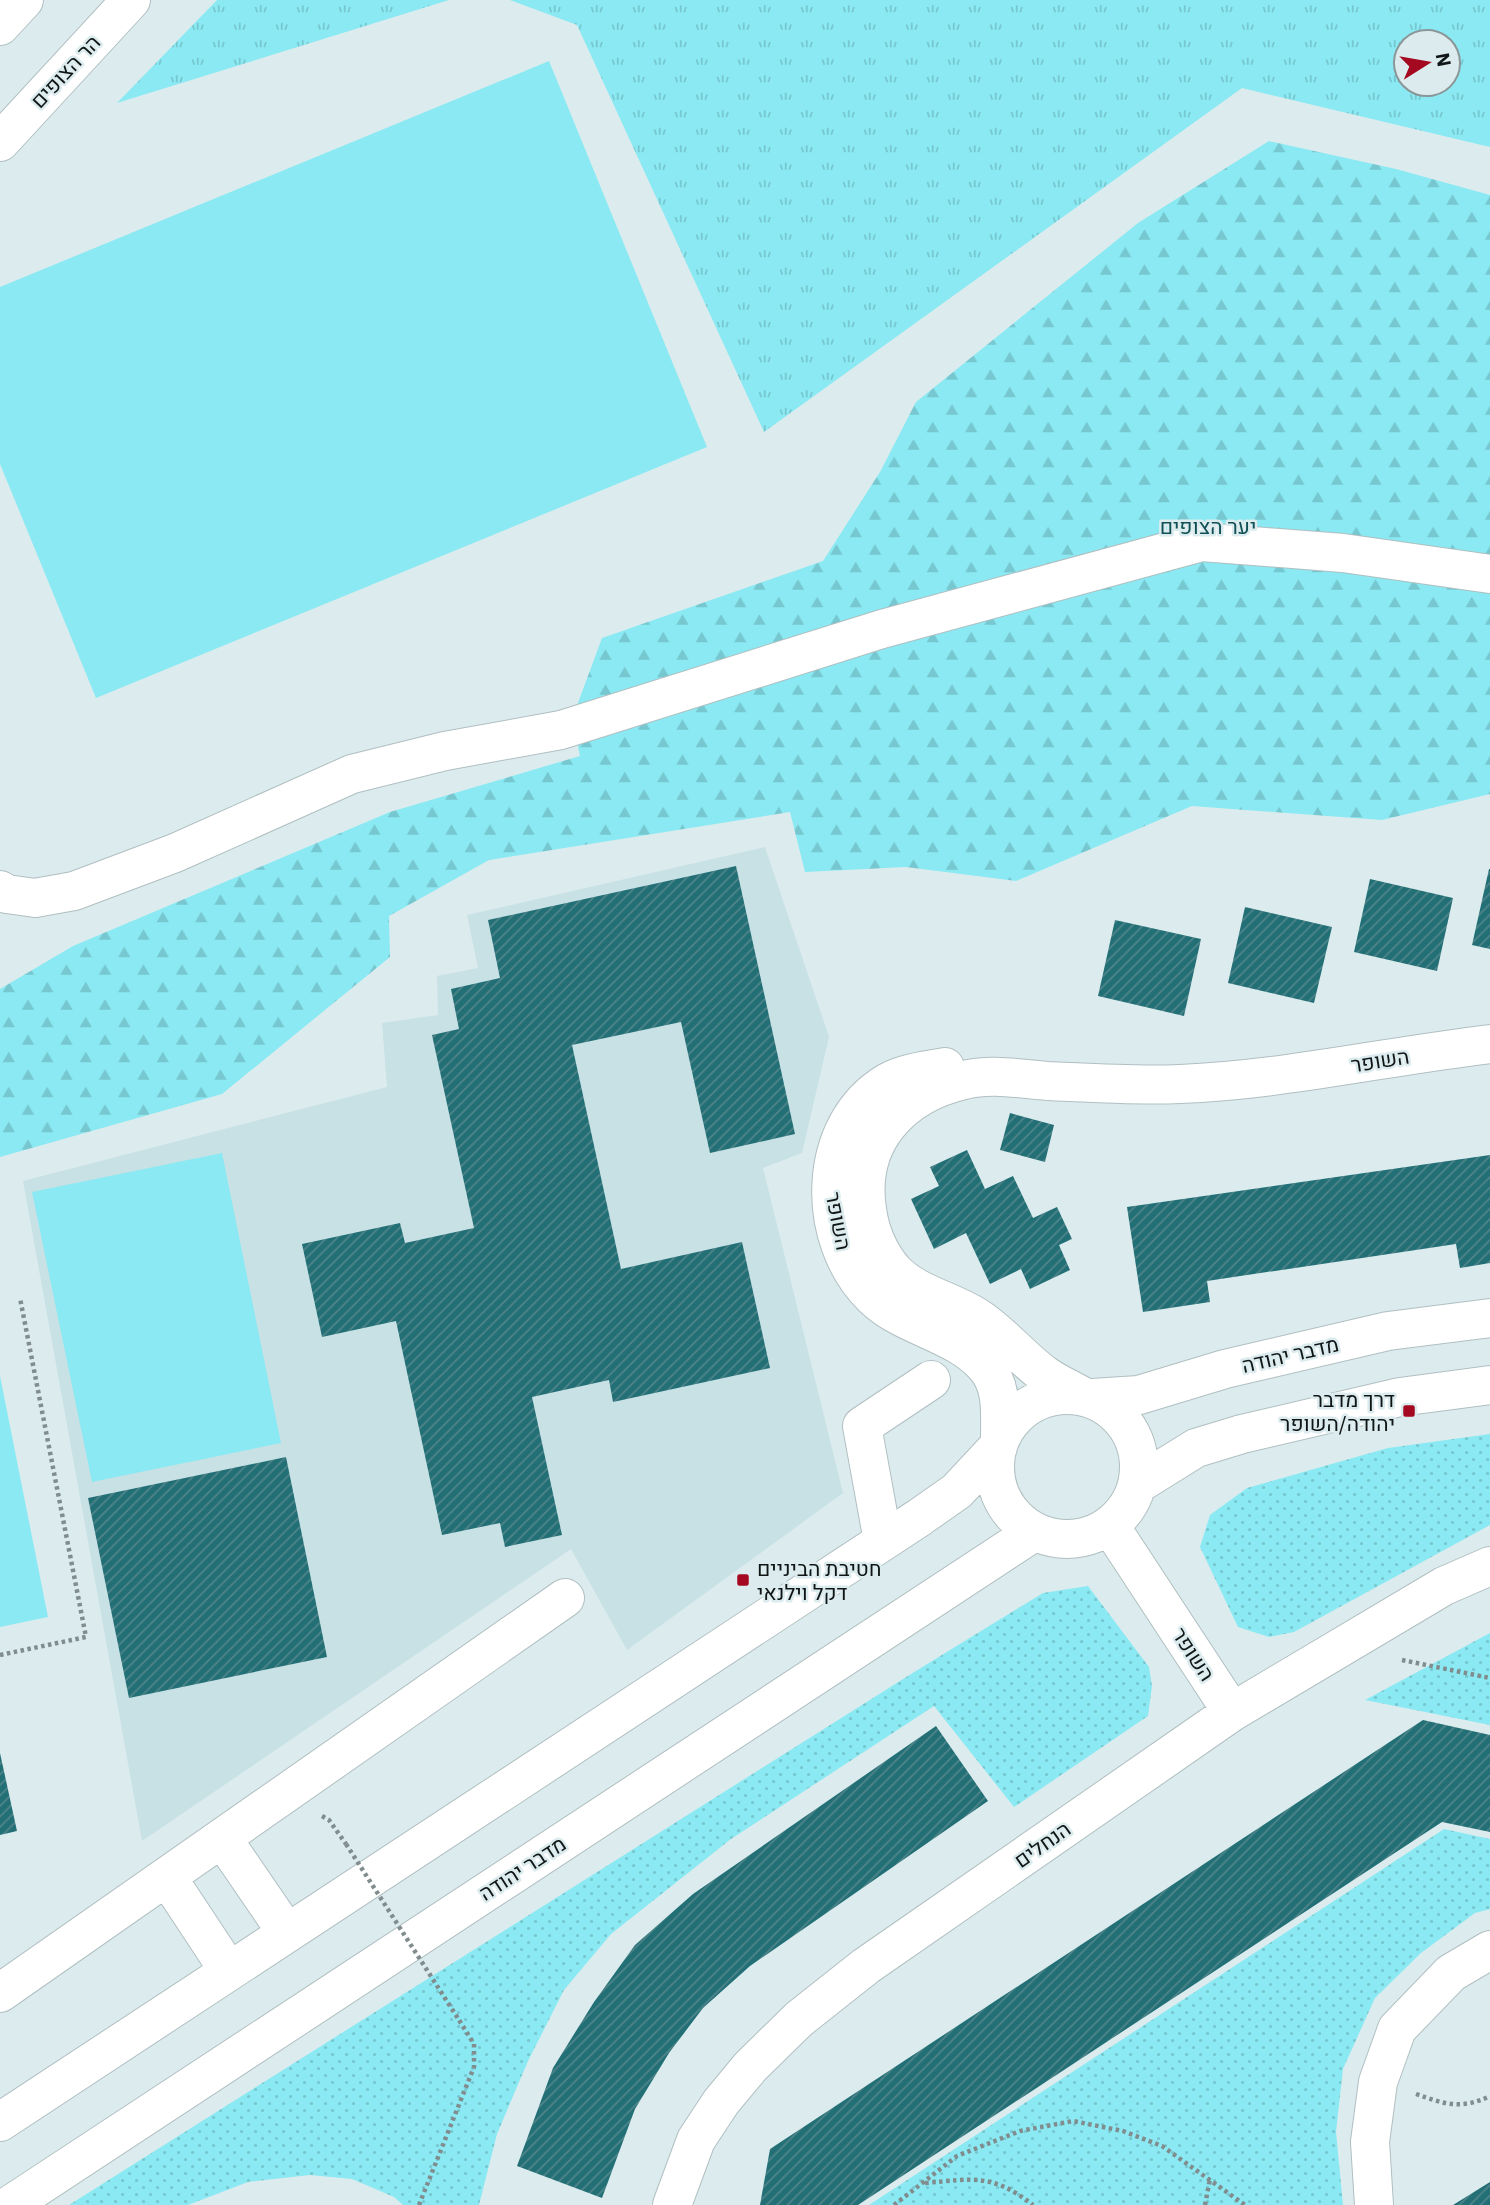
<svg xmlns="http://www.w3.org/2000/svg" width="1490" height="2205" font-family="'IBM Plex Sans',Heebo,sans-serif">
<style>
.built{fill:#c8e1e4}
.grass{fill:url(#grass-tufts);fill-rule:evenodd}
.forest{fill:url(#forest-firs)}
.park{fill:url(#park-dots)}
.pitch{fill:#8ae9f2}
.building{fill:url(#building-hatch)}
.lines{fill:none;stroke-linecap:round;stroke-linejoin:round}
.minor-casing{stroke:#b0bfc1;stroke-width:40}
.major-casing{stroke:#b0bfc1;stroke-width:40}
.path{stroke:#808c8d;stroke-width:4.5;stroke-dasharray:3.5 3.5;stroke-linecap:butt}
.minor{stroke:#fff;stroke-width:38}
.major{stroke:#fff;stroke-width:38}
.path-bridge{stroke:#808c8d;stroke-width:4.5;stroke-dasharray:3.5 3.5;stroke-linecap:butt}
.poi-dot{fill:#a40921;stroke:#dcecee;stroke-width:2.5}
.labels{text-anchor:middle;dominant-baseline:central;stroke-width:5;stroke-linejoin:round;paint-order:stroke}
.street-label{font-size:21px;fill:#101616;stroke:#dcecee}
.park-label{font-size:21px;fill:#104f54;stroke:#dcecee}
.poi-label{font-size:21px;fill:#101616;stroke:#dcecee;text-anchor:end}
</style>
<defs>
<pattern id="grass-tufts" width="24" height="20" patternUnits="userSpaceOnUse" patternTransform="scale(1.75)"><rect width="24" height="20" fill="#8ae9f2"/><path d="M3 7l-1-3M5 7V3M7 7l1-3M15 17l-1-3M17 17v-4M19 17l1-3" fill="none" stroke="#76c7cf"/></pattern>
<pattern id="forest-firs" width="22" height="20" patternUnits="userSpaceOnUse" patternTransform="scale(1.75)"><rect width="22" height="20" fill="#8ae9f2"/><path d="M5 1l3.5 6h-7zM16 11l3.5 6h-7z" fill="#76c7cf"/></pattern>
<pattern id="park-dots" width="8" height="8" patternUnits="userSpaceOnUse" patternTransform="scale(1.75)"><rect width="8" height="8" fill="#8ae9f2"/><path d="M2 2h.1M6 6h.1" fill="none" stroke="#76c7cf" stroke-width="1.8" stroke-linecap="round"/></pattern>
<pattern id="building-hatch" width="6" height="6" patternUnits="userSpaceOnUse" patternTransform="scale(1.75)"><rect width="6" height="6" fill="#236f76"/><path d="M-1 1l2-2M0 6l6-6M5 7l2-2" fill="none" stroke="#4f858a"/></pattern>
</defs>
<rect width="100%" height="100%" fill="#dcecee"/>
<path class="built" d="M765 847 829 1037 802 1153 763 1168 843 1493 627 1650 571 1549 142 1841 23 1181 387 1087 382 1023 438 1015 437 976 478 968 467 915Z"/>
<path class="grass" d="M217 0H449L117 103Z
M510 0H1490V147L1242 88 764 432 577 25ZM1448 42V84H1406V42Z"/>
<path class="forest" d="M1269 141 1396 169 1490 195V794L1382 820 1192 806 1016 881 906 867 805 872 790 812 489 860 389 916 390 957 222 1094 0 1157V989L73 946 390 812 580 756 572 719 602 638 823 561 880 472 916 402 1138 223Z"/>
<path class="park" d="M1490 1434V1525L1294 1632 1269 1637 1238 1627 1200 1547 1210 1515 1247 1488 1388 1448Z
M1088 1586 1149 1667 1152 1686 1148 1716 1014 1807 934 1706 731 1839 611 1934 564 1990 528 2061 497 2134 479 2205H403L394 2197 352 2179 310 2175 248 2182 188 2205H69L911 1674 1043 1593Z
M1490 1633V1725L1365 1700Z
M1444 1829 1490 1839V1909L1475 1913 1421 1953 1375 1998 1343 2069 1336 2132 1343 2205H869Z"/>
<path class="pitch" d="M549 61 707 447 96 698 0 464V287Z
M222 1153 281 1443 92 1482 32 1192Z
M0 1376 48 1617 0 1627Z"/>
<path class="building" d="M736 866 795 1134 710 1153 681 1022 572 1045 621 1269 742 1242 770 1368 613 1402 609 1380 532 1397 562 1535 505 1547 500 1523 442 1535 396 1321 322 1337 302 1244 400 1223 405 1243 474 1228 432 1035 459 1029 451 989 500 978 488 920Z
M1489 869H1490V949L1472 945Z
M1370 879 1453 898 1437 971 1354 952Z
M1245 907 1332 927 1314 1003 1228 983Z
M1115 920 1201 939 1184 1016 1098 996Z
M1010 1113 1054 1125 1045 1162 1000 1150Z
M967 1150 985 1189 1013 1176 1033 1218 1057 1207 1072 1239 1059 1245 1070 1270 1030 1289 1021 1269 990 1284 966 1233 934 1249 911 1199 939 1186 930 1167Z
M1490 1155V1263L1460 1268 1456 1244 1207 1281 1210 1302 1143 1312 1127 1207Z
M286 1457 327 1657 129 1698 88 1498Z
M1423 1720 1490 1735V1832L1442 1822 858 2205H760L770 2149Z
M936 1726 988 1801 750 1966 703 2008 669 2053 635 2109 602 2198 517 2166 553 2068 594 2002 635 1945 693 1894Z
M0 1753 17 1831 0 1835Z
M1490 2182V2205H1453Z"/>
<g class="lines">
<g class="minor-casing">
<path id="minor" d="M0 890 7 894 35 898 74 891 175 853 352 774 445 751 561 730 882 629 1202 542 1343 553 1490 574
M945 1067C927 1070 904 1073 888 1082 815 1125 815 1241 873 1297 905 1328 955 1332 985 1366 1003 1386 1000 1413 1000 1437
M995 1467a72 72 0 1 1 144 0a72 72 0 1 1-144 0Z
M1082 1396C1070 1389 1056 1383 1045 1375 1021 1358 1002 1333 977 1317 950 1300 916 1294 894 1271 878 1252 870 1233 867 1209 857 1142 900 1095 964 1080 991 1073 1020 1079 1048 1081 1092 1083 1136 1086 1180 1084 1283 1080 1388 1056 1490 1044
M1092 1398 1139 1395 1225 1369 1388 1331 1490 1318
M1138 1484 1196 1448 1242 1434 1400 1397 1490 1385
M1110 1526 1232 1712
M883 1541 862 1426 931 1380
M222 1838 287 1933
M167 1877 229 1971
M0 1993 565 1598
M0 2122 920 1517 957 1491 998 1447
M10 2205 1034 1532
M672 2205 696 2140 721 2102 750 2067 799 2019 866 1966 1232 1712 1444 1586 1490 1566
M1374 2205 1370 2142 1378 2082 1397 2029 1451 1973 1490 1950"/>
</g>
<g class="major-casing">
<path id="major" d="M0 26 24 0
M0 142 131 0"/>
</g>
<path class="path" d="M0 1655 86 1637 20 1298
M1402 1660 1490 1678
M322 1816 329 1820 346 1844
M1416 2094C1444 2104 1461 2110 1490 2096
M925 2183C973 2179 992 2173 1033 2205
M419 2205 474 2067V2044L459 2020
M894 2205 957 2156 1020 2131 1073 2121 1123 2131 1162 2146 1245 2205
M1205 2205 1210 2179"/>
<use href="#minor" class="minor"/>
<use href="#major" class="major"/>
<path class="path-bridge" d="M346 1844 459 2020"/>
</g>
<g class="poi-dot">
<rect x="1402" y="1404" width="14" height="14" rx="3.5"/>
<rect x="736" y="1573" width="14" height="14" rx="3.5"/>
</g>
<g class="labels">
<g class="street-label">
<text transform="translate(65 71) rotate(-47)">הר הצופים</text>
<text transform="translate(1380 1060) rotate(-9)">השופר</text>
<text transform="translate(839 1221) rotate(79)">השופר</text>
<text transform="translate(1290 1354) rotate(-13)">מדבר יהודה</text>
<text transform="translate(1194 1654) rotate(57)">השופר</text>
<text transform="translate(1042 1844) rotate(-35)">הנחלים</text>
<text transform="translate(522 1868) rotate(-33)">מדבר יהודה</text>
</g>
<g class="park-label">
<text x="1208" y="526">יער הצופים</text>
</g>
<g class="poi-label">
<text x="1395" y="1399">דרך מדבר<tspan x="1395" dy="24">יהודה/השופר</tspan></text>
<text x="757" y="1568" text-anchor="start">חטיבת הביניים<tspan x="757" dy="24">דקל וילנאי</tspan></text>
</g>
</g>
<g transform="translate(1427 63) rotate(79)"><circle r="33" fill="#dcecee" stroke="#8a9698" stroke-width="2"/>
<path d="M0-5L12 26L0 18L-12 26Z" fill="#a40921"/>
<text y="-10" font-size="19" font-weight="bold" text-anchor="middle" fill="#101616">N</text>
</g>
</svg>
